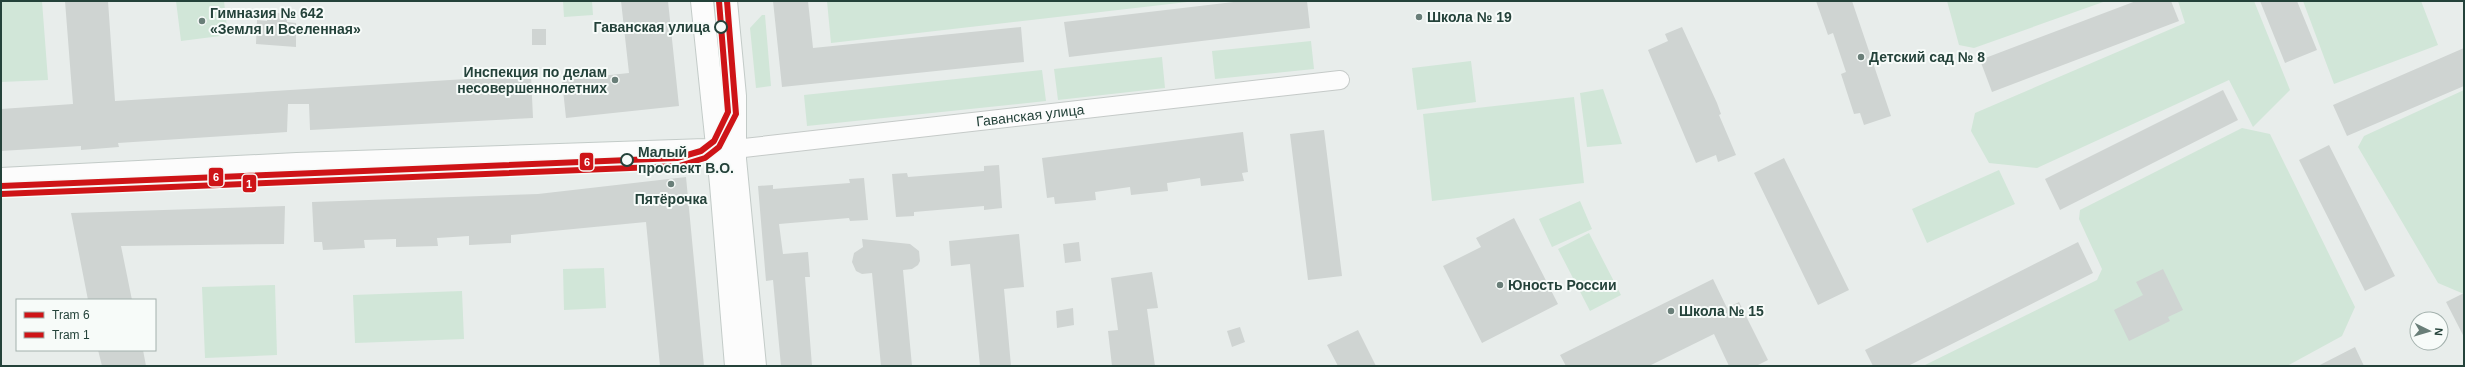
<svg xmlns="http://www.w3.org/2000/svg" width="2465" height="367" font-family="Arial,sans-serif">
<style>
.green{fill:#d1e6d8}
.building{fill:#cfd4d2}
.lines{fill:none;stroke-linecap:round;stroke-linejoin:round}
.street-casing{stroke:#c5cac8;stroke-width:20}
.secondary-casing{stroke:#c3cbc8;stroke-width:24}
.street{stroke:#fcfcfc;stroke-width:18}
.secondary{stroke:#fcfcfc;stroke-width:22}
.tram-1-casing{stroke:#f7fbf9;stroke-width:9}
.tram-2-casing{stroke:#f7fbf9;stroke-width:9}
.tram-1{stroke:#ce1417;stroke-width:6}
.tram-2{stroke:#ce1417;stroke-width:6}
.poi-dot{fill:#697e78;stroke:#f7fbf9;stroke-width:1.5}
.stop-dot{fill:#f7fbf9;stroke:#24423a;stroke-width:2}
.labels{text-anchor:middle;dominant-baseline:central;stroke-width:4;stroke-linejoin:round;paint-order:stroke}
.poi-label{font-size:14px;font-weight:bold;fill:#24423a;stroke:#f7fbf9;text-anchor:start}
.stop-label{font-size:14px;font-weight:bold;fill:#24423a;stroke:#f7fbf9;text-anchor:end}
.street-label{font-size:14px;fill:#24423a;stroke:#f7fbf9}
.line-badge{stroke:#f7fbf9;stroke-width:1.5}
.badge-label{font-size:11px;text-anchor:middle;font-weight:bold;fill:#fff}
</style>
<rect width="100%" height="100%" fill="#e8edeb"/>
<path class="green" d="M1 1H42L48 80 1 82Z
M176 1H224L228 35 181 41Z
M563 1H592L593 15 564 17Z
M827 1H1196L831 43Z
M1947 1H2106L1974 48 1959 45Z
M2178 1H2254L2290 90 2253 127 2229 80 2037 168 1989 163 1971 131 1975 113 2185 23Z
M2303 1H2421L2438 45 2334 84Z
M762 15H765L771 86 756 88 750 28Z
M1311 41 1314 69 1215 79 1212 51Z
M1162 57 1165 88 1058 100 1054 69Z
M1471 61 1476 102 1417 110 1412 68Z
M1042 70 1046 101 807 126 804 95Z
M1603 89 1622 144 1587 147 1580 93Z
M2464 90V294L2438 283 2358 147 2364 136Z
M1574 97 1584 183 1432 201 1423 114Z
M2242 128 2270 134 2355 307 2342 336 2287 366H1923L2097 280 2102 269 2079 219 2080 210Z
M1999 170 2015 204 1927 243 1912 209Z
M1580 201 1592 229 1552 247 1539 219Z
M1589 233 1621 295 1590 311 1558 249Z
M604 268 606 308 564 310 563 269Z
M275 285 277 355 205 358 202 287Z
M462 291 464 339 355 343 353 295Z"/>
<path class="building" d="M65 1H108L115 101 531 75 533 118 310 130 309 104H288L287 132 118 143 119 147 81 150V146L1 151V109L73 104Z
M621 1H668L679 106 566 118 562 80 629 73Z
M773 1H808L813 48 1021 27 1024 62 782 87Z
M1242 1H1307L1310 28 1069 57 1064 22Z
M1816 1H1852L1891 116 1864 125 1860 113 1854 114 1841 74 1846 72 1833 33 1828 35Z
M2136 1H2171L2179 21 1992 92 1980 60Z
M2260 1H2297L2317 50 2285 63Z
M268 12 287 14V22L296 23V47L256 44 257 20 267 21Z
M1682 27 1717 103 1721 114 1719 115 1736 155 1718 162 1716 155 1696 163 1648 50 1668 41 1665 34Z
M532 29H546V45H532Z
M2464 48V86L2347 136 2333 105Z
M2223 90 2238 120 2060 210 2045 179Z
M1324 130 1342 276 1308 280 1290 134Z
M1243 132 1248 172 1242 173 1244 181 1201 186 1200 178 1167 183 1168 191 1131 195 1130 187 1095 192 1096 200 1077 202 1055 204 1054 197 1047 198 1042 158Z
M2329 145 2395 276 2365 291 2299 160Z
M1784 158 1849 290 1818 305 1754 173Z
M999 165 1002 208 984 210V206L914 212V216L896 217 892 174 907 173 908 177 984 171V166Z
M686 177 704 366H660L646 222 511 235V243L469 245V236L437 238 438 246 396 247V239L364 240 365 248 323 250 322 242H314L312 202 538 194Z
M864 178 868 220 850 221 849 218 779 224 783 254 808 252 810 277H805L812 366H781L773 280 766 281 758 186 773 185V189L850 183 849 179Z
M285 206 284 244 121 246 132 300H88L71 213Z
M1514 218 1558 304 1482 343 1443 266 1481 247 1476 238Z
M1019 234 1024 287 1004 289 1011 366H980L970 264 951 266 949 241Z
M862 239 910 244 919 251 920 261 918 265 912 269 903 270 912 366H881L872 273 862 274 856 271 852 262 854 253 863 247Z
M1079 242 1081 261 1065 263 1063 244Z
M2078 242 2093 273 1908 366H1873L1865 350Z
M2163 269 2183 310 2168 317 2170 321 2129 341 2114 310 2143 295 2136 282Z
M1152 272 1158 308 1147 309 1155 366H1112L1108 331 1118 330 1111 278Z
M1713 279 1727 308 1739 302 1768 360 1756 366H1729L1714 334 1649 366H1566L1560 355Z
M2464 293V337L2446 302Z
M1073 308 1074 325 1057 328 1056 311Z
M1240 327 1245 342 1232 347 1227 331Z
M1358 330 1376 366H1338L1327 345Z
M2355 347 2364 366H2318Z
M98 350H143L146 366H102Z"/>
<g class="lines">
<g class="street-casing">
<g id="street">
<path id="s1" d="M735 149 1340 80"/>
</g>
</g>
<g class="secondary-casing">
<path id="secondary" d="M702 1 721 184 736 366
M726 1 735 96V159L755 366
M1 179 297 164 735 149"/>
</g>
<use href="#street" class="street"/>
<use href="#secondary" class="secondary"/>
<g class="tram-1-casing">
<path id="tram-1" d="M1 186 677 158 701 151 714 141 728 112 719 1"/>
</g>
<g class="tram-2-casing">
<path id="tram-2" d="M1 194 679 166 705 158 719 147 736 114 727 1"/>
</g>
<use href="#tram-1" class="tram-1"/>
<use href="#tram-2" class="tram-2"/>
</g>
<g class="poi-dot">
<circle cx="1419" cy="17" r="4"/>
<circle cx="202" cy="21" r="4"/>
<circle cx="1861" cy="57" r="4"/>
<circle cx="615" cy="80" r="4"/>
<circle cx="671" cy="184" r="4"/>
<circle cx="1500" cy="285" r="4"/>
<circle cx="1671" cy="311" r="4"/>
</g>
<g class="stop-dot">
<circle cx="721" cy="27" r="6"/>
<circle cx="627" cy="160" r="6"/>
</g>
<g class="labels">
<g class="poi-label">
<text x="210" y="13">Гимназия № 642<tspan x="210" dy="16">«Земля и Вселенная»</tspan></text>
<text x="1427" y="17">Школа № 19</text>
<text x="1869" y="57">Детский сад № 8</text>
<text x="607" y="72" text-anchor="end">Инспекция по делам<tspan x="607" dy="16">несовершеннолетних</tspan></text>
<text x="671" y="199" text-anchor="middle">Пятёрочка</text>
<text x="1508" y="285">Юность России</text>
<text x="1679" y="311">Школа № 15</text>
</g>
<g class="stop-label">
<text x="710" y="27">Гаванская улица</text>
<text x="638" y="152" text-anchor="start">Малый<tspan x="638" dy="16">проспект В.О.</tspan></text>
</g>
<g class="street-label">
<text stroke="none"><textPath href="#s1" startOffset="297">Гаванская улица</textPath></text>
</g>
</g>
<g class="line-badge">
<rect x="579" y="152" width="15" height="19" rx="4" fill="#ce1417"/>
<rect x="208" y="167" width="16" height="20" rx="4" fill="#ce1417"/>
<rect x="242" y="174" width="15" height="19" rx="4" fill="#ce1417"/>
</g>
<g class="badge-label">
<text x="587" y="166">6</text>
<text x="216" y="181">6</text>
<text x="249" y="188">1</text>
</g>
<rect width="2465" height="367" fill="none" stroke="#24423a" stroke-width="4"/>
<rect x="16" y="299" width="140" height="52" fill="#f7fbf9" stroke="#a3b1ad"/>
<rect x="24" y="312" width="20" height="6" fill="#ce1417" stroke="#a3b1ad"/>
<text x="52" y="319" font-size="12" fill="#24423a">Tram 6</text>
<rect x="24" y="332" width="20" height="6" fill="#ce1417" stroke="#a3b1ad"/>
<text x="52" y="339" font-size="12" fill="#24423a">Tram 1</text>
<g transform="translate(2429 331) rotate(95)"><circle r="19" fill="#f7fbf9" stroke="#a3b1ad"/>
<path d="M0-3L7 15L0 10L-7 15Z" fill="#697e78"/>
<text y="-6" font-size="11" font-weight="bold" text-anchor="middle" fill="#24423a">N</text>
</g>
</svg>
